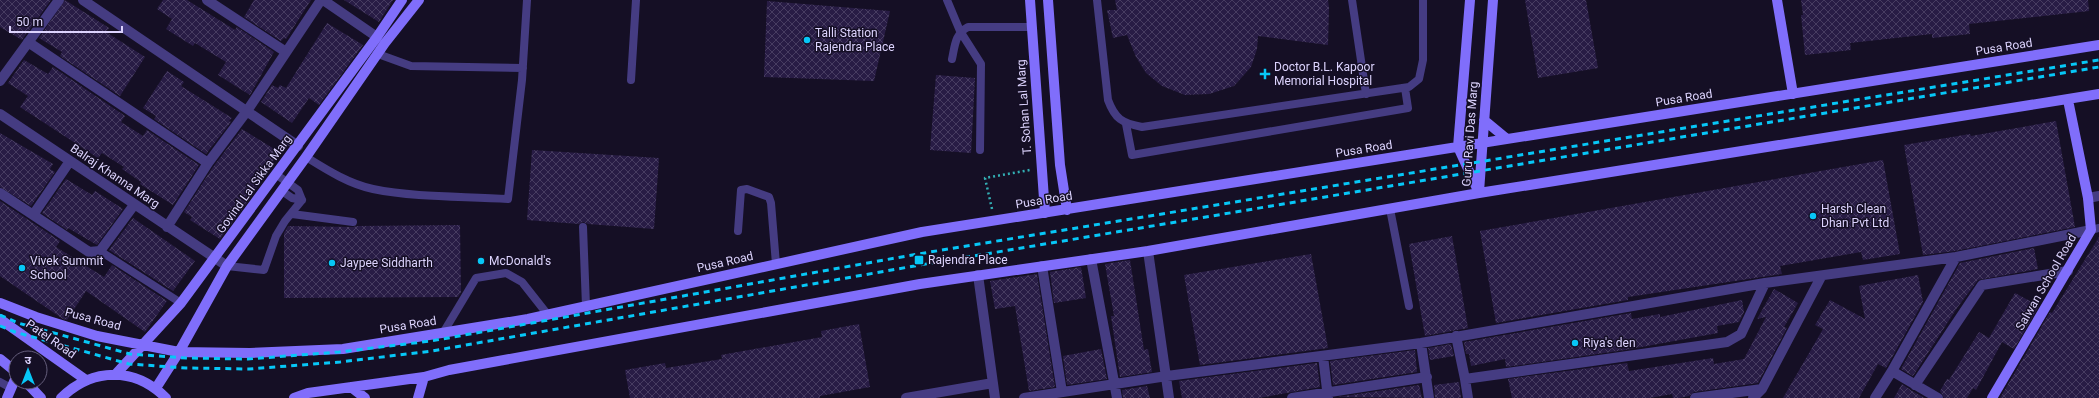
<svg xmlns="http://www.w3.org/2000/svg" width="2099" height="398" font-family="Roboto,'Noto Sans Devanagari',sans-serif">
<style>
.building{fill:url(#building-cross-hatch)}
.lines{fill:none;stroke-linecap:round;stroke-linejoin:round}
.path{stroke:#33afb4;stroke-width:2.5;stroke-dasharray:2 3;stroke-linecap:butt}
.lane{stroke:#453c82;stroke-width:8}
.street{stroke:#453c82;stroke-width:10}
.secondary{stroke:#806efb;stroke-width:10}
.rail{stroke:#07c7f7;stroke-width:3;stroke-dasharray:6 5;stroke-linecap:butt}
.poi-dot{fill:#07c7f7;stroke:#150f25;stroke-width:1.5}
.labels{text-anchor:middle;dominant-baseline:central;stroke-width:3;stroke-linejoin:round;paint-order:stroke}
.poi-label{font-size:12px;fill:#ddd4fe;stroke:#150f25;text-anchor:start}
.street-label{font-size:12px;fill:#ddd4fe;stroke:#150f25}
</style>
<defs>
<pattern id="building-cross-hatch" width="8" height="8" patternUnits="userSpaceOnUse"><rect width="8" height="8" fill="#281c45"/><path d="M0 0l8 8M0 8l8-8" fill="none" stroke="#473c61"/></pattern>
</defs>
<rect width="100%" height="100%" fill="#150f25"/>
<path class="building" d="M0 0H51L22 40 0 27Z
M65 0 109 28 106 32 145 57 120 96 60 56 62 52 39 38Z
M163 0H187L235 30 237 27 274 52 250 95 218 75 226 62 195 43 193 46 166 29 172 19 157 9Z
M254 0H311L286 39 284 38 281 41 244 17Z
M344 0H393L379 22Z
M1115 0H1328L1329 8 1328 45 1258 36 1257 49 1251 67 1234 86 1209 94 1185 95 1162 86 1146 73 1136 57 1127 35 1113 38 1107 10H1117Z
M1525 0H1586L1598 68 1538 78Z
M1801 0H2088L2089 11 1969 24 1970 34 1932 38V34L1850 43 1851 50 1805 55 1801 15H1803Z
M767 1 890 11 874 81 764 77Z
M327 23 363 45 319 105 309 98 292 123 261 102 272 85 278 88 280 85 286 88Z
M24 60 48 74 53 67 125 116 121 122 143 136 147 130 199 165 173 205 140 184 141 182 122 169 124 167 102 153 98 158 20 107 28 96 8 83Z
M167 71 184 82 181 86 232 118 229 121 231 122 206 154 154 119 156 116 143 108Z
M936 75 975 78 971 153 930 150Z
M2056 121 2075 227 1955 251 1923 255 1904 145 1970 134 1971 136Z
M242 129 279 152 247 203 220 239 190 220 192 217 184 212 213 167Z
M0 133 53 164 50 169 55 172 31 206 0 187Z
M532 150 659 158 654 229 588 224 583 222 579 224 527 220Z
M1883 160 1900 254 1863 260 1861 252 1780 266 1782 274 1628 297V300L1496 323 1480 231Z
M66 179 92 195 95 191 123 209 97 245 68 228 67 230 42 213Z
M0 201 60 241 56 247 104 277 112 265 167 301 145 332 86 291 67 320 63 319 0 276Z
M133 218 195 261 173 291 109 250Z
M460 225 461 292 458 297 284 298V233L288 226 353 227 357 226Z
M1452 236 1468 328 1425 336 1409 244Z
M2099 237V398H2000L2050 312 2052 313Z
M2034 248 2038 269 1978 280 1957 308 1913 376 1901 369 1960 263Z
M1311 254 1328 348 1200 365 1184 275Z
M1130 260 1144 350 1148 349 1152 372 1120 377 1111 316H1114L1105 264Z
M1081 267 1086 298 1054 303 1050 272Z
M1037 274 1055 387 1029 391 1015 306 995 309 990 281Z
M1918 275 1923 302 1886 368 1878 364 1859 398H1783L1823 329 1815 325 1830 300 1865 319 1859 286Z
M1774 289 1798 303 1784 327 1787 328 1758 383 1694 392 1689 396 1679 398H1673L1672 394 1650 398H1512L1508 379 1627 363 1629 371 1713 358 1714 364 1744 359 1766 317 1757 319Z
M2015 293 2039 306 2014 349 2002 342 1976 390 1973 388 1967 398H1944L1940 391 1947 379 1949 380 1979 332 1989 338Z
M1742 300 1744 312 1739 322 1717 326 1718 333 1625 350 1506 367 1505 359 1471 366 1469 354H1466L1464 342 1631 313 1632 319 1660 314V317Z
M859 324 870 387 820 396V398H630L625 370 665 363 666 368 722 359 721 355 822 337 821 331Z
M1451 344 1454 356 1430 360 1428 348Z
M1101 349 1107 379 1067 385 1063 356Z
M1415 350 1417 372 1333 385 1330 361Z
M1317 363 1320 387 1259 398H1182L1179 381Z
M1459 382 1461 398H1435L1434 385Z
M1902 384 1912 391 1925 398H1894Z
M1419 385 1422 398 1338 397Z
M1147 386 1150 398H1123L1122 390Z"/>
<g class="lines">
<path class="path" d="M992 209 985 178 1030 170"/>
<path class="lane" d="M947 0 960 31 981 64 980 150
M1097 0 1108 100C1115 119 1122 123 1142 127L1409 87 1419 79 1423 60V0
M1352 0 1366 94
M378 54 411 66 523 68
M952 59C955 45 955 34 968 27H1032
M631 80 636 0
M1126 124 1132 155 1408 108 1405 88
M306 157C327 170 349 184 373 189 417 198 464 196 508 199L522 80 527 0
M277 175 298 190 302 200
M282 191 292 198 302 200
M1390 209 1409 306
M292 214 353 222
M583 227 586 306
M2091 230 2099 228
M738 231 741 190 747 189 769 197 771 203 776 264
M100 251 181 303
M227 266 264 270 276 236 285 221 302 200
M443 333 476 278 506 273 522 282 548 315
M0 382 11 388"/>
<path class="street" d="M83 0 298 146
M207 0 286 52
M323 0 377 37
M28 42 208 163
M0 81 59 0
M0 114 227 266
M0 193 89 252 100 251 134 205
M2088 198 2099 196
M33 215 70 161
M167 227 208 163 247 111 321 0
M1148 251 1169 398
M1091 259 1117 398
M1042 266 1062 392
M978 275 995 398
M1456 336 1465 379 1727 342 1741 334 1765 283
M1421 343 1429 398
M1323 356 1328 398
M1892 371 1938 398
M1465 379 1468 398
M1915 385 1982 285 2068 271
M906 398 993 383
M1024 398 1167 376 1421 343 1765 283 1956 257 2091 230
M1292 398 1427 377
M1695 398 1762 389
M1753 398 1762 389 1821 277
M1875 398 1892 371 1956 257"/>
<path class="secondary" d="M1030 0 1045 213
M1048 0 1060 165 1067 210
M1470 0 1458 147 1479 193
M1777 0 1793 94
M1484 120 1507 139
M1479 192 1493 0
M0 303 36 317 97 336 179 352 250 353 343 349 528 319 922 232 2099 45
M0 319 86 380
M0 359 16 372
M115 375 181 303 377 37 402 0
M26 382 41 398
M351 387 365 398
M156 388 179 352 227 266 306 157 385 43 419 0
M7 398 16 377
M61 398C93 367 135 367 166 398
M294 398 308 393 424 377 449 370 920 284 1148 251 1479 193 2099 94
M418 398 424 377
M1992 398 2091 230 2088 198 2068 100"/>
<path class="rail" d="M0 315 18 323 130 354 186 358 248 359 339 352 431 341 918 254 2099 60
M0 326 15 332 129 364 186 368 249 369 340 362 432 351 920 265 2099 67"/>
</g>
<g class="poi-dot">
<circle cx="807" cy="40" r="4"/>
<path d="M1263 68h4v4h4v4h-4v4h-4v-4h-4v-4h4z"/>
<circle cx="1813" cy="216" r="4"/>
<rect x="914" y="255" width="10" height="10" rx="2"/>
<circle cx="481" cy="261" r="4"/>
<circle cx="332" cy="263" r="4"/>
<circle cx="22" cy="268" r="4"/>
<circle cx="1575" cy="343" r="4"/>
</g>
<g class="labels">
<g class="poi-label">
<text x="815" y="33">Talli Station<tspan x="815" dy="14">Rajendra Place</tspan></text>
<text x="1274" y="67">Doctor B.L. Kapoor<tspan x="1274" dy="14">Memorial Hospital</tspan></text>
<text x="1821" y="209">Harsh Clean<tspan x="1821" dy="14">Dhan Pvt Ltd</tspan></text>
<text x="928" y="260">Rajendra Place</text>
<text x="30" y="261">Vivek Summit<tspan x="30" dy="14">School</tspan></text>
<text x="489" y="261">McDonald's</text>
<text x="340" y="263">Jaypee Siddharth</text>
<text x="1583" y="343">Riya's den</text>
</g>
<g class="street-label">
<text transform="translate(2004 47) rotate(-9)">Pusa Road</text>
<text transform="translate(1684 98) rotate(-9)">Pusa Road</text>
<text transform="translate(1024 107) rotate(-94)">T. Sohan Lal Marg</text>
<text transform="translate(1470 134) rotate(-86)">Guru Ravi Das Marg</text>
<text transform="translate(1364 149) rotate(-9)">Pusa Road</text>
<text transform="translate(115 176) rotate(34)">Balraj Khanna Marg</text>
<text transform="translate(254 184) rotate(-54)">Govind Lal Sikka Marg</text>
<text transform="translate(1044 200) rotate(-9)">Pusa Road</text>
<text transform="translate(725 262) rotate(-13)">Pusa Road</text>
<text transform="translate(2046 282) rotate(-60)">Salwan School Road</text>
<text transform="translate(93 319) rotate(15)">Pusa Road</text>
<text transform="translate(408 325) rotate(-9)">Pusa Road</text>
<text transform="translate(51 339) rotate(35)">Patel Road</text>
</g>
</g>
<g transform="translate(28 370)"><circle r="19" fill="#150f25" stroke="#655e7c"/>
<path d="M0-3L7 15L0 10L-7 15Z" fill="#07c7f7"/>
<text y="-6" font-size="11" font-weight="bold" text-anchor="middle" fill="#ddd4fe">उ</text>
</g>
<path d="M10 26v6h112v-6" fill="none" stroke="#ddd4fe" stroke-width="2"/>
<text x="16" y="26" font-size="12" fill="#ddd4fe" stroke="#150f25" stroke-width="3" paint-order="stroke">50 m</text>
</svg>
